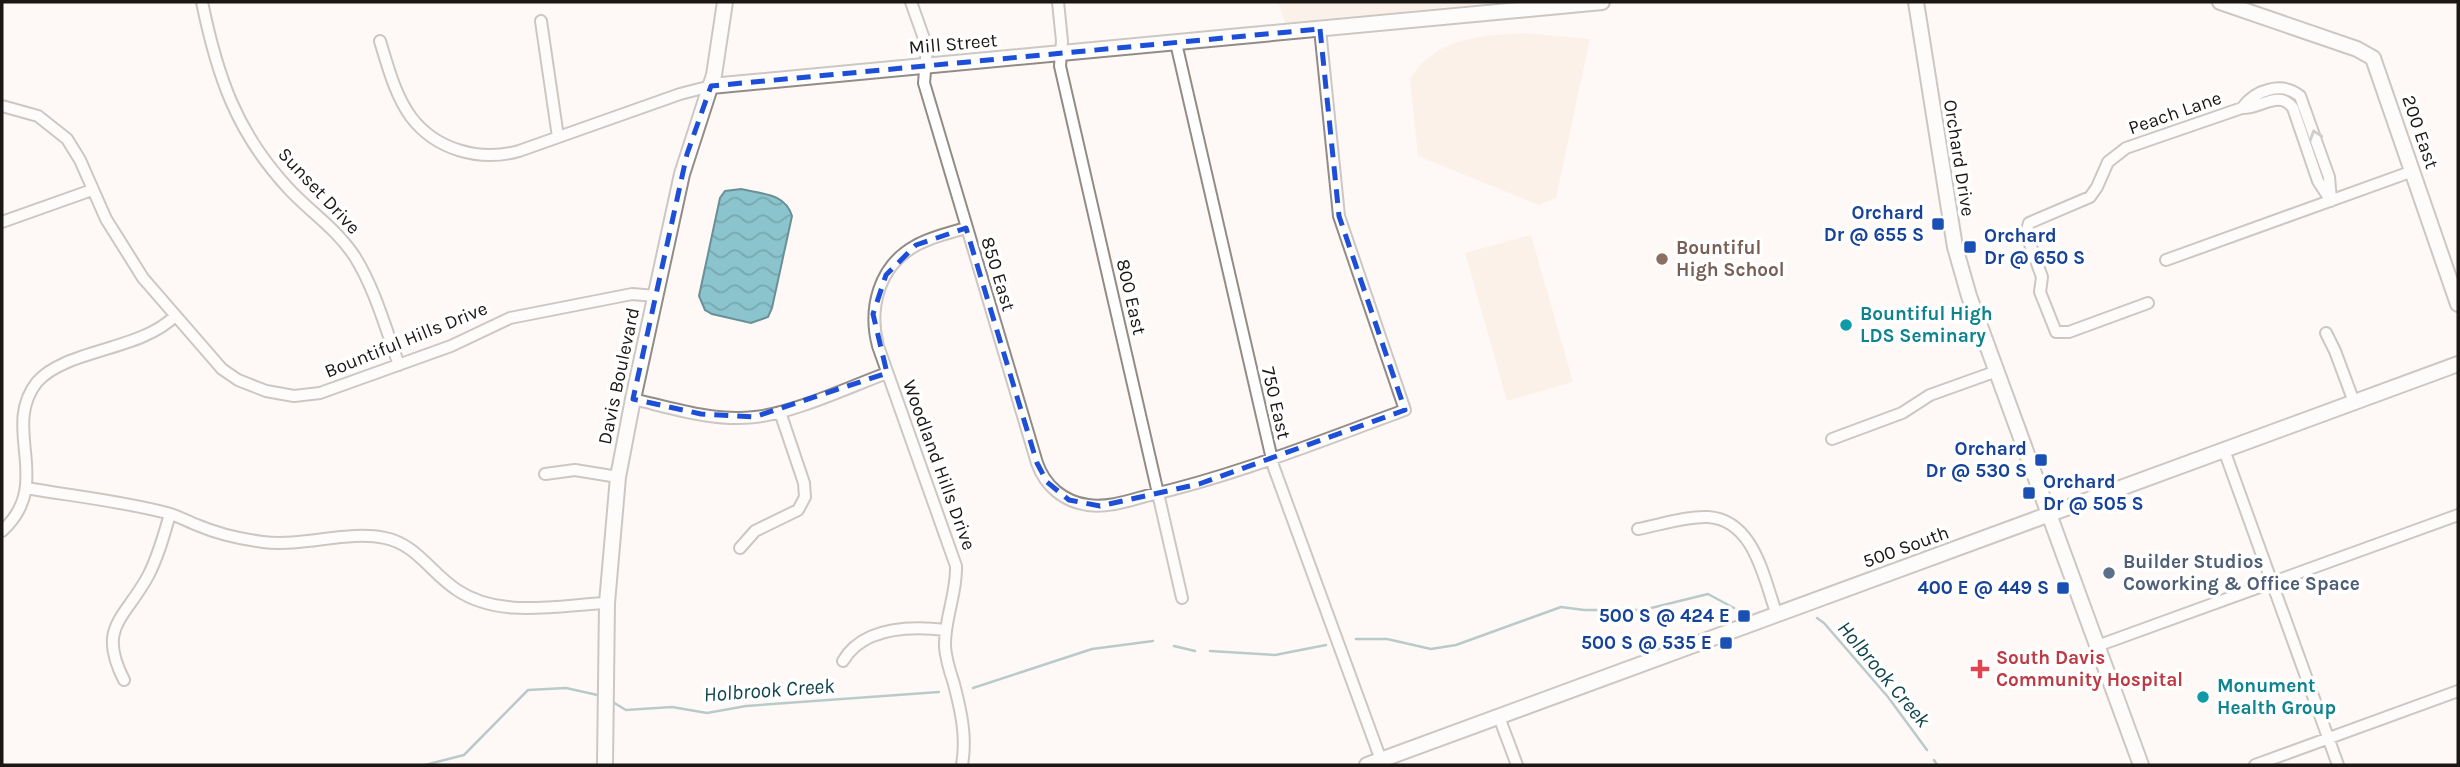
<svg xmlns="http://www.w3.org/2000/svg" width="2460" height="767" font-family="Karla,sans-serif">
<style>
.park{fill:#fbe6d7}
.water{fill:url(#water-waves);stroke:#699096;stroke-width:2}
.lines{fill:none;stroke-linecap:round;stroke-linejoin:round}
.stream{stroke:#699096;stroke-width:2.5}
.street-casing{stroke:#928b86;stroke-width:14}
.secondary-casing{stroke:#928b86;stroke-width:18}
.street{stroke:#fff;stroke-width:10}
.secondary{stroke:#fff;stroke-width:14}
.oneway{stroke:#989796}
.marked{fill:none;stroke:#1d4ed8;stroke-width:5;stroke-dasharray:14 9;stroke-linejoin:round}
.transit-dot{fill:#1a4fb4;stroke:#fff;stroke-width:2.5}
.education-dot{fill:#8d6e63;stroke:#fff;stroke-width:2.5}
.culture-dot{fill:#0f9aa8;stroke:#fff;stroke-width:2.5}
.service-dot{fill:#5c6f8a;stroke:#fff;stroke-width:2.5}
.health-dot{fill:#e0444e;stroke:#fff;stroke-width:2.5}
.labels{text-anchor:middle;dominant-baseline:central;stroke-width:7;stroke-linejoin:round;paint-order:stroke}
.street-label{font-size:19px;fill:#1a1715;stroke:#fff}
.transit-label{font-size:19px;font-weight:bold;fill:#164399;stroke:#fff;text-anchor:end}
.education-label{font-size:19px;font-weight:bold;fill:#785e54;stroke:#fff;text-anchor:start}
.culture-label{font-size:19px;font-weight:bold;fill:#0d838f;stroke:#fff;text-anchor:start}
.service-label{font-size:19px;font-weight:bold;fill:#4e5e75;stroke:#fff;text-anchor:start}
.health-label{font-size:19px;font-weight:bold;fill:#be3a42;stroke:#fff;text-anchor:start}
.water-label{font-size:21px;font-style:italic;fill:#10444c;stroke:#fff}
</style>
<defs>
<pattern id="water-waves" width="16" height="10" patternUnits="userSpaceOnUse" patternTransform="scale(1.75)"><rect width="16" height="10" fill="#8bc4cd"/><path d="M0 5q4-4 8 0t8 0" fill="none" stroke="#77a8af"/></pattern>
</defs>
<rect width="100%" height="100%" fill="#fef9f6"/>
<path class="park" d="M1278 2H1500L1285 23Z
M1526 33 1590 39 1556 198 1539 205 1418 156 1410 80C1433 37 1484 35 1526 33Z
M1531 235 1573 382 1507 401 1465 253Z"/>
<path class="water" d="M741 189C762 194 785 193 792 216L772 308 768 317 751 323 712 314 705 310 699 296 720 198 725 191Z"/>
<g class="lines">
<path class="stream" d="M1817 618 1824 623 1888 697 1927 750
M1356 639H1387L1431 649 1456 645 1561 607 1584 610H1643L1708 594 1734 608
M1174 646 1195 651
M1210 651 1275 655 1326 645
M973 688 1092 649 1153 641
M611 701 626 710 672 707 707 713 746 706 939 692
M1934 760 1937 765
M425 765 464 755 528 690 566 688 602 696"/>
<g class="street-casing">
<path id="street" d="M202 2C217 75 236 132 288 188 310 212 337 229 355 257 375 289 386 330 399 365
M911 2 927 47 924 83 1037 463C1045 486 1064 502 1088 505 1107 508 1128 501 1146 496 1235 476 1320 441 1405 410L1339 216 1320 29
M1058 2 1062 41 1060 66 1182 598
M541 21 558 137
M380 41C388 67 395 95 411 117 436 150 480 162 519 151L680 94 711 86
M1176 43 1274 468 1381 760
M2 106 38 116 67 139 80 160 106 219 143 278 222 369 238 380 266 391 294 396 320 393 451 346 510 318 632 294 656 296
M2242 108C2255 90 2282 81 2300 96L2329 177 2331 200
M2 222 92 190
M2166 260 2413 171
M2148 303 2069 332H2056L2040 292 2042 277 2026 233 2029 223 2090 197 2097 187 2108 162 2126 148 2242 108C2260 109 2279 89 2293 108L2318 181 2331 201
M2326 333 2335 351 2354 402
M633 399C672 408 714 422 755 417 794 413 849 387 887 373
M1832 439 1902 413 1930 395 1997 371
M2224 450 2338 765
M545 474 575 470 618 477
M26 488C73 496 121 501 167 513 178 516 187 521 197 525 218 534 240 539 263 542 304 547 348 530 385 538 416 544 431 573 457 590 500 619 558 605 607 603
M1638 529C1660 525 1686 516 1708 517 1755 520 1764 580 1777 615
M2 531C55 483 0 429 37 382 66 349 140 351 175 316
M740 548 755 531 798 510 805 497 804 483 780 412
M2097 646 2458 515
M843 661C863 627 911 626 946 630
M124 680C97 627 124 620 148 576 158 557 164 535 170 514
M1499 717 1517 765
M962 765C967 737 961 711 954 684 950 672 946 660 945 647 944 619 957 594 956 566L878 346C868 308 879 266 915 246 930 237 949 233 966 228
M2255 765 2458 691"/>
</g>
<g class="secondary-casing">
<path id="secondary" d="M1916 2 1955 247 1969 296 2141 765
M2220 2 2357 49 2373 58 2458 304
M711 86 1602 2
M605 765 607 603 618 477 633 399 682 174 714 75 725 2
M1367 765 2458 364"/>
</g>
<use href="#street" class="street"/>
<use href="#secondary" class="secondary"/>
</g>
<defs><path id="oneway-chevron" d="M-2-3.5L2.5 0L-2 3.5" fill="none" stroke-width="1.6" stroke-linecap="round" stroke-linejoin="round" transform="scale(1.75)"/></defs>
<use class="oneway" href="#oneway-chevron" transform="translate(2315 135) rotate(-109)"/>
<path d="M0 0H2460V767H0ZM1320 29 1339 216 1405 410 1199 484 1100 506 1069 500 1047 482 1037 463 966 228 916 245 886 275 873 314 887 373 754 417 701 414 633 399 687 154 711 86Z" fill="#fef9f6" fill-opacity=".55" fill-rule="evenodd"/>
<path class="marked" d="M1320 29 1339 216 1405 410 1199 484 1100 506 1069 500 1047 482 1037 463 966 228 916 245 886 275 873 314 887 373 754 417 701 414 633 399 687 154 711 86Z"/>
<g class="transit-dot">
<rect x="1931" y="217" width="14" height="14" rx="3.5"/>
<rect x="1963" y="240" width="14" height="14" rx="3.5"/>
<rect x="2034" y="453" width="14" height="14" rx="3.5"/>
<rect x="2022" y="486" width="14" height="14" rx="3.5"/>
<rect x="2056" y="581" width="14" height="14" rx="3.5"/>
<rect x="1737" y="609" width="14" height="14" rx="3.5"/>
<rect x="1719" y="636" width="14" height="14" rx="3.5"/>
</g>
<circle class="education-dot" cx="1662" cy="259" r="7"/>
<g class="culture-dot">
<circle cx="1846" cy="325" r="7"/>
<circle cx="2203" cy="697" r="7"/>
</g>
<circle class="service-dot" cx="2109" cy="573" r="7"/>
<path class="health-dot" d="M1976.5 658.5h7v7h7v7h-7v7h-7v-7h-7v-7h7z"/>
<g class="labels">
<g class="street-label">
<text transform="translate(953 44) rotate(-5)">Mill Street</text>
<text transform="translate(2175 113) rotate(-19)">Peach Lane</text>
<text transform="translate(2420 132) rotate(71)">200 East</text>
<text transform="translate(1959 158) rotate(81)">Orchard Drive</text>
<text transform="translate(319 191) rotate(47)">Sunset Drive</text>
<text transform="translate(998 274) rotate(73)">850 East</text>
<text transform="translate(1131 297) rotate(77)">800 East</text>
<text transform="translate(406 340) rotate(-22)">Bountiful Hills Drive</text>
<text transform="translate(619 376) rotate(-78)">Davis Boulevard</text>
<text transform="translate(1276 403) rotate(77)">750 East</text>
<text transform="translate(939 465) rotate(70)">Woodland Hills Drive</text>
<text transform="translate(1906 547) rotate(-20)">500 South</text>
</g>
<g class="transit-label">
<text x="1924" y="213">Orchard<tspan x="1924" dy="22">Dr @ 655 S</tspan></text>
<text x="1984" y="236" text-anchor="start">Orchard<tspan x="1984" dy="22">Dr @ 650 S</tspan></text>
<text x="2027" y="449">Orchard<tspan x="2027" dy="22">Dr @ 530 S</tspan></text>
<text x="2043" y="482" text-anchor="start">Orchard<tspan x="2043" dy="22">Dr @ 505 S</tspan></text>
<text x="2049" y="588">400 E @ 449 S</text>
<text x="1730" y="616">500 S @ 424 E</text>
<text x="1712" y="643">500 S @ 535 E</text>
</g>
<g class="education-label">
<text x="1676" y="248">Bountiful<tspan x="1676" dy="22">High School</tspan></text>
</g>
<g class="culture-label">
<text x="1860" y="314">Bountiful High<tspan x="1860" dy="22">LDS Seminary</tspan></text>
<text x="2217" y="686">Monument<tspan x="2217" dy="22">Health Group</tspan></text>
</g>
<g class="service-label">
<text x="2123" y="562">Builder Studios<tspan x="2123" dy="22">Coworking &amp; Office Space</tspan></text>
</g>
<g class="health-label">
<text x="1996" y="658">South Davis<tspan x="1996" dy="22">Community Hospital</tspan></text>
</g>
<g class="water-label">
<text transform="translate(1884 674) rotate(50)">Holbrook Creek</text>
<text transform="translate(769 690) rotate(-4)">Holbrook Creek</text>
</g>
</g>
<rect width="2460" height="767" fill="none" stroke="#1a1715" stroke-width="7"/>
</svg>
